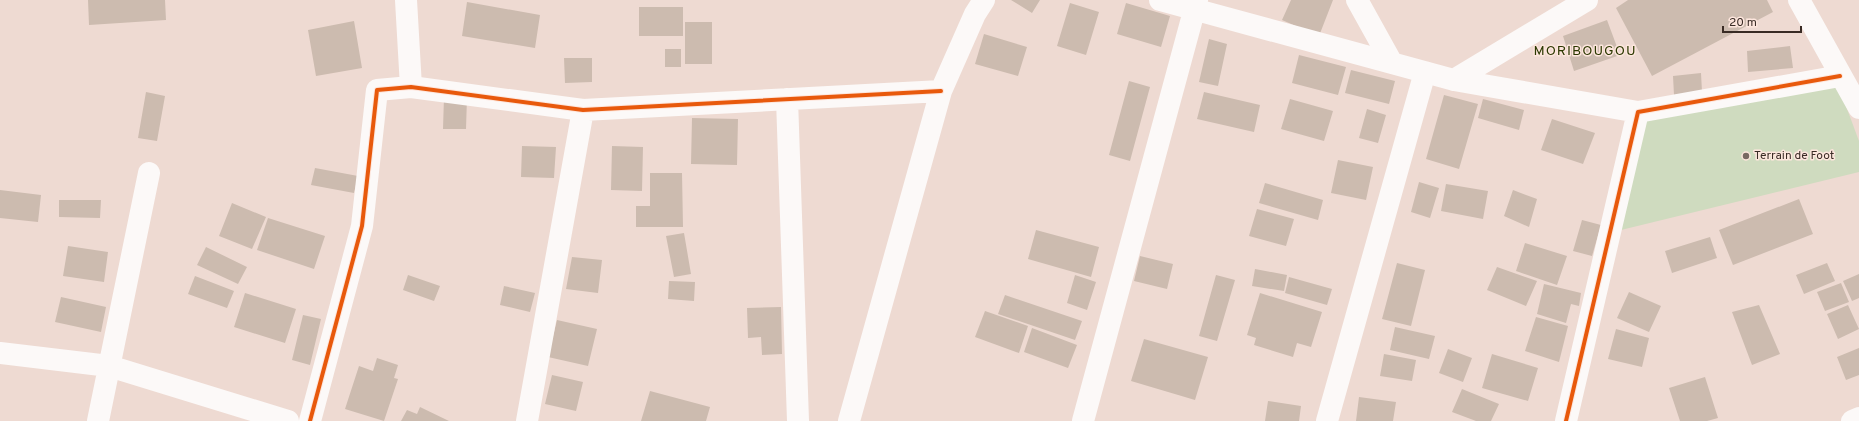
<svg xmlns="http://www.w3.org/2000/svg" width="1859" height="421" font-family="Overpass,sans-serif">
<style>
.green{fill:#cfdbbf}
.building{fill:#ccbbaf}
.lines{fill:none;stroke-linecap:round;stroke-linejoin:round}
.minor{stroke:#fcf9f8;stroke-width:22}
.cycleway-casing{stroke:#fde6dd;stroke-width:6}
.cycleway{stroke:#e8590c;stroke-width:4}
.poi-dot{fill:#786862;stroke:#fde6dd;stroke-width:1.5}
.labels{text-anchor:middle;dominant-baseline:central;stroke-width:3;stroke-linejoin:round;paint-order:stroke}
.poi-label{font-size:12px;fill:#392b25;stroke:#fde6dd;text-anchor:start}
.quarter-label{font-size:14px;letter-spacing:1px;fill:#2b3800;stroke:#fde6dd}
</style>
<rect width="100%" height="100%" fill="#eedad2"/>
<path class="green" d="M1837 82 1859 141V172L1621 230 1640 116Z"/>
<path class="building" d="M88 0H165L166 20 89 25Z
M1011 0H1040L1032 13Z
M1291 0H1333L1319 36 1282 20Z
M1628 0H1767L1773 12 1652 76 1616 8Z
M467 2 540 15 535 48 462 36Z
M1070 3 1099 12 1086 55 1057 46Z
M1126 3 1170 16 1161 47 1117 34Z
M639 7H683V36H639Z
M1607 20 1620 55 1574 71 1563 36Z
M354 21 362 68 316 76 308 30Z
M685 22H712V64H685Z
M984 34 1027 47 1018 76 975 64Z
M1209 39 1227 44 1218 86 1199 82Z
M1790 46 1793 68 1748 72 1747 51Z
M665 49H681V67H665Z
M1299 55 1346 67 1338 95 1292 83Z
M564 58H592V82L565 83Z
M1351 70 1395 81 1389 104 1345 93Z
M1701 73 1702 92 1674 95 1673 76Z
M1129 81 1150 87 1130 161 1109 155Z
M146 92 165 96 157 141 138 138Z
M1204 92 1260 105 1254 132 1197 119Z
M1444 95 1478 104 1459 169 1426 159Z
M444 97H467L466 129H443Z
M1290 99 1333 111 1324 141 1281 129Z
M1483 99 1524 110 1519 130 1478 118Z
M1367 109 1386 115 1378 143 1359 138Z
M692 118 738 119 737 165 691 164Z
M1552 119 1595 133 1583 164 1541 150Z
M522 146 556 147 554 178 521 177Z
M612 146 643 147 642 191 611 190Z
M1338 160 1373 167 1366 200 1331 193Z
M315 168 358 176 354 193 311 185Z
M650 173H682L683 227H636V206H650Z
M1419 182 1439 188 1430 218 1411 212Z
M1265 183 1323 200 1318 220 1259 203Z
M1446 184 1488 191 1483 219 1441 211Z
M0 190 41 195 38 222 0 218Z
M1513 190 1537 199 1529 227 1504 216Z
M1799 199 1813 234 1733 265 1719 230Z
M59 200H101L100 218 59 217Z
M232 203 266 217 252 249 219 236Z
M1257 209 1294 219 1286 246 1249 236Z
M268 218 325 236 314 269 257 250Z
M1582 220 1601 225 1592 256 1573 251Z
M1036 230 1099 247 1091 277 1028 259Z
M684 233 691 274 674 277 666 236Z
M1710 237 1717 258 1672 273 1665 251Z
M1525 243 1567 256 1557 285 1516 271Z
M68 246 108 252 104 282 63 276Z
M206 247 247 267 238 284 197 265Z
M1140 256 1173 264 1167 289 1134 281Z
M572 257 602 260 598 293 566 289Z
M1397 263 1425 270 1411 326 1382 319Z
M1827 263 1835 281 1804 294 1796 275Z
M1497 267 1537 281 1526 306 1487 290Z
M1255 269 1287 275 1284 291 1252 286Z
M1859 274V298L1852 301 1843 281Z
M408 275 440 286 434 301 403 290Z
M1075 275 1096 282 1087 310 1067 303Z
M1216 275 1235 280 1217 341 1199 336Z
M195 276 234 291 227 308 188 294Z
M1289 277 1332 289 1327 305 1285 293Z
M669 281 695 282 694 301 668 299Z
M1841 283 1849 302 1825 311 1817 292Z
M1544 284 1581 293 1579 306 1571 304 1566 323 1537 314Z
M504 286 535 293 530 312 500 305Z
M1629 292 1661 306 1649 332 1617 318Z
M245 293 296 309 285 343 234 327Z
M1260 293 1322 312 1311 347 1297 343 1293 357 1254 345 1256 338 1247 335Z
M1005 295 1082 321 1075 340 998 314Z
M61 297 106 307 101 332 55 322Z
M1759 305 1780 354 1752 365 1732 312Z
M1848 305 1859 329 1838 339 1827 314Z
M781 307 782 354 762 355 761 337 748 338 747 308Z
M985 311 1028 326 1019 353 975 337Z
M303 315 321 319 310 365 292 360Z
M1536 317 1568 326 1559 362 1525 351Z
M557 320 597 329 588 366 548 357Z
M1395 327 1435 336 1429 359 1390 350Z
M1032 328 1077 345 1068 368 1024 352Z
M1616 329 1649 338 1642 367 1608 359Z
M1144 339 1208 357 1195 400 1131 381Z
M1859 348V375L1846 380 1837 357Z
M1448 349 1472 358 1463 382 1439 373Z
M1384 354 1416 360 1412 381 1380 376Z
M1492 354 1538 368 1528 401 1482 388Z
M377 358 398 365 394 378 398 379 384 421 345 409 359 366 373 371Z
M552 375 583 382 576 411 545 404Z
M1705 377 1718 418 1707 421H1680L1669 388Z
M1462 389 1499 404 1491 421H1476L1452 412Z
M650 391 710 407 706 421H641Z
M1359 397 1396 402 1393 421H1356Z
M1268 401 1301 406 1299 421H1265Z
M420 407 449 421H401L407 410 417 414Z"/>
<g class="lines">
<path class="minor" d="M406 0 411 87
M1160 0 1454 80 1638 112
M1357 0 1392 63
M1799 0 1859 108
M1454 80 1587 0
M787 99 798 421
M0 353 109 366 288 421
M98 421 149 173
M310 421 362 226 377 90 411 87 583 110 941 91
M527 421 583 110
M849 421 941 91 975 14 984 0
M1083 421 1197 0
M1327 421 1425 72
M1566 421 1638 112 1840 76
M1852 421 1859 418"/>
<g class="cycleway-casing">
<path id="cycleway" d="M310 421 362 226 377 90 411 87 583 110 941 91
M1566 421 1638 112 1840 76"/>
</g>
<use href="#cycleway" class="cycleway"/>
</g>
<circle class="poi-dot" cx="1746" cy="156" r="4"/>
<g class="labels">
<g class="poi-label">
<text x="1754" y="156">Terrain de Foot</text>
</g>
<g class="quarter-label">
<text x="1585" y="51">MORIBOUGOU</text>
</g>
</g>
<path d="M1723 26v6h78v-6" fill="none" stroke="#392b25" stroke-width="2"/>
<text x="1729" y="26" font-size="12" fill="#392b25" stroke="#fde6dd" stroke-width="3" paint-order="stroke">20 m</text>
</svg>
